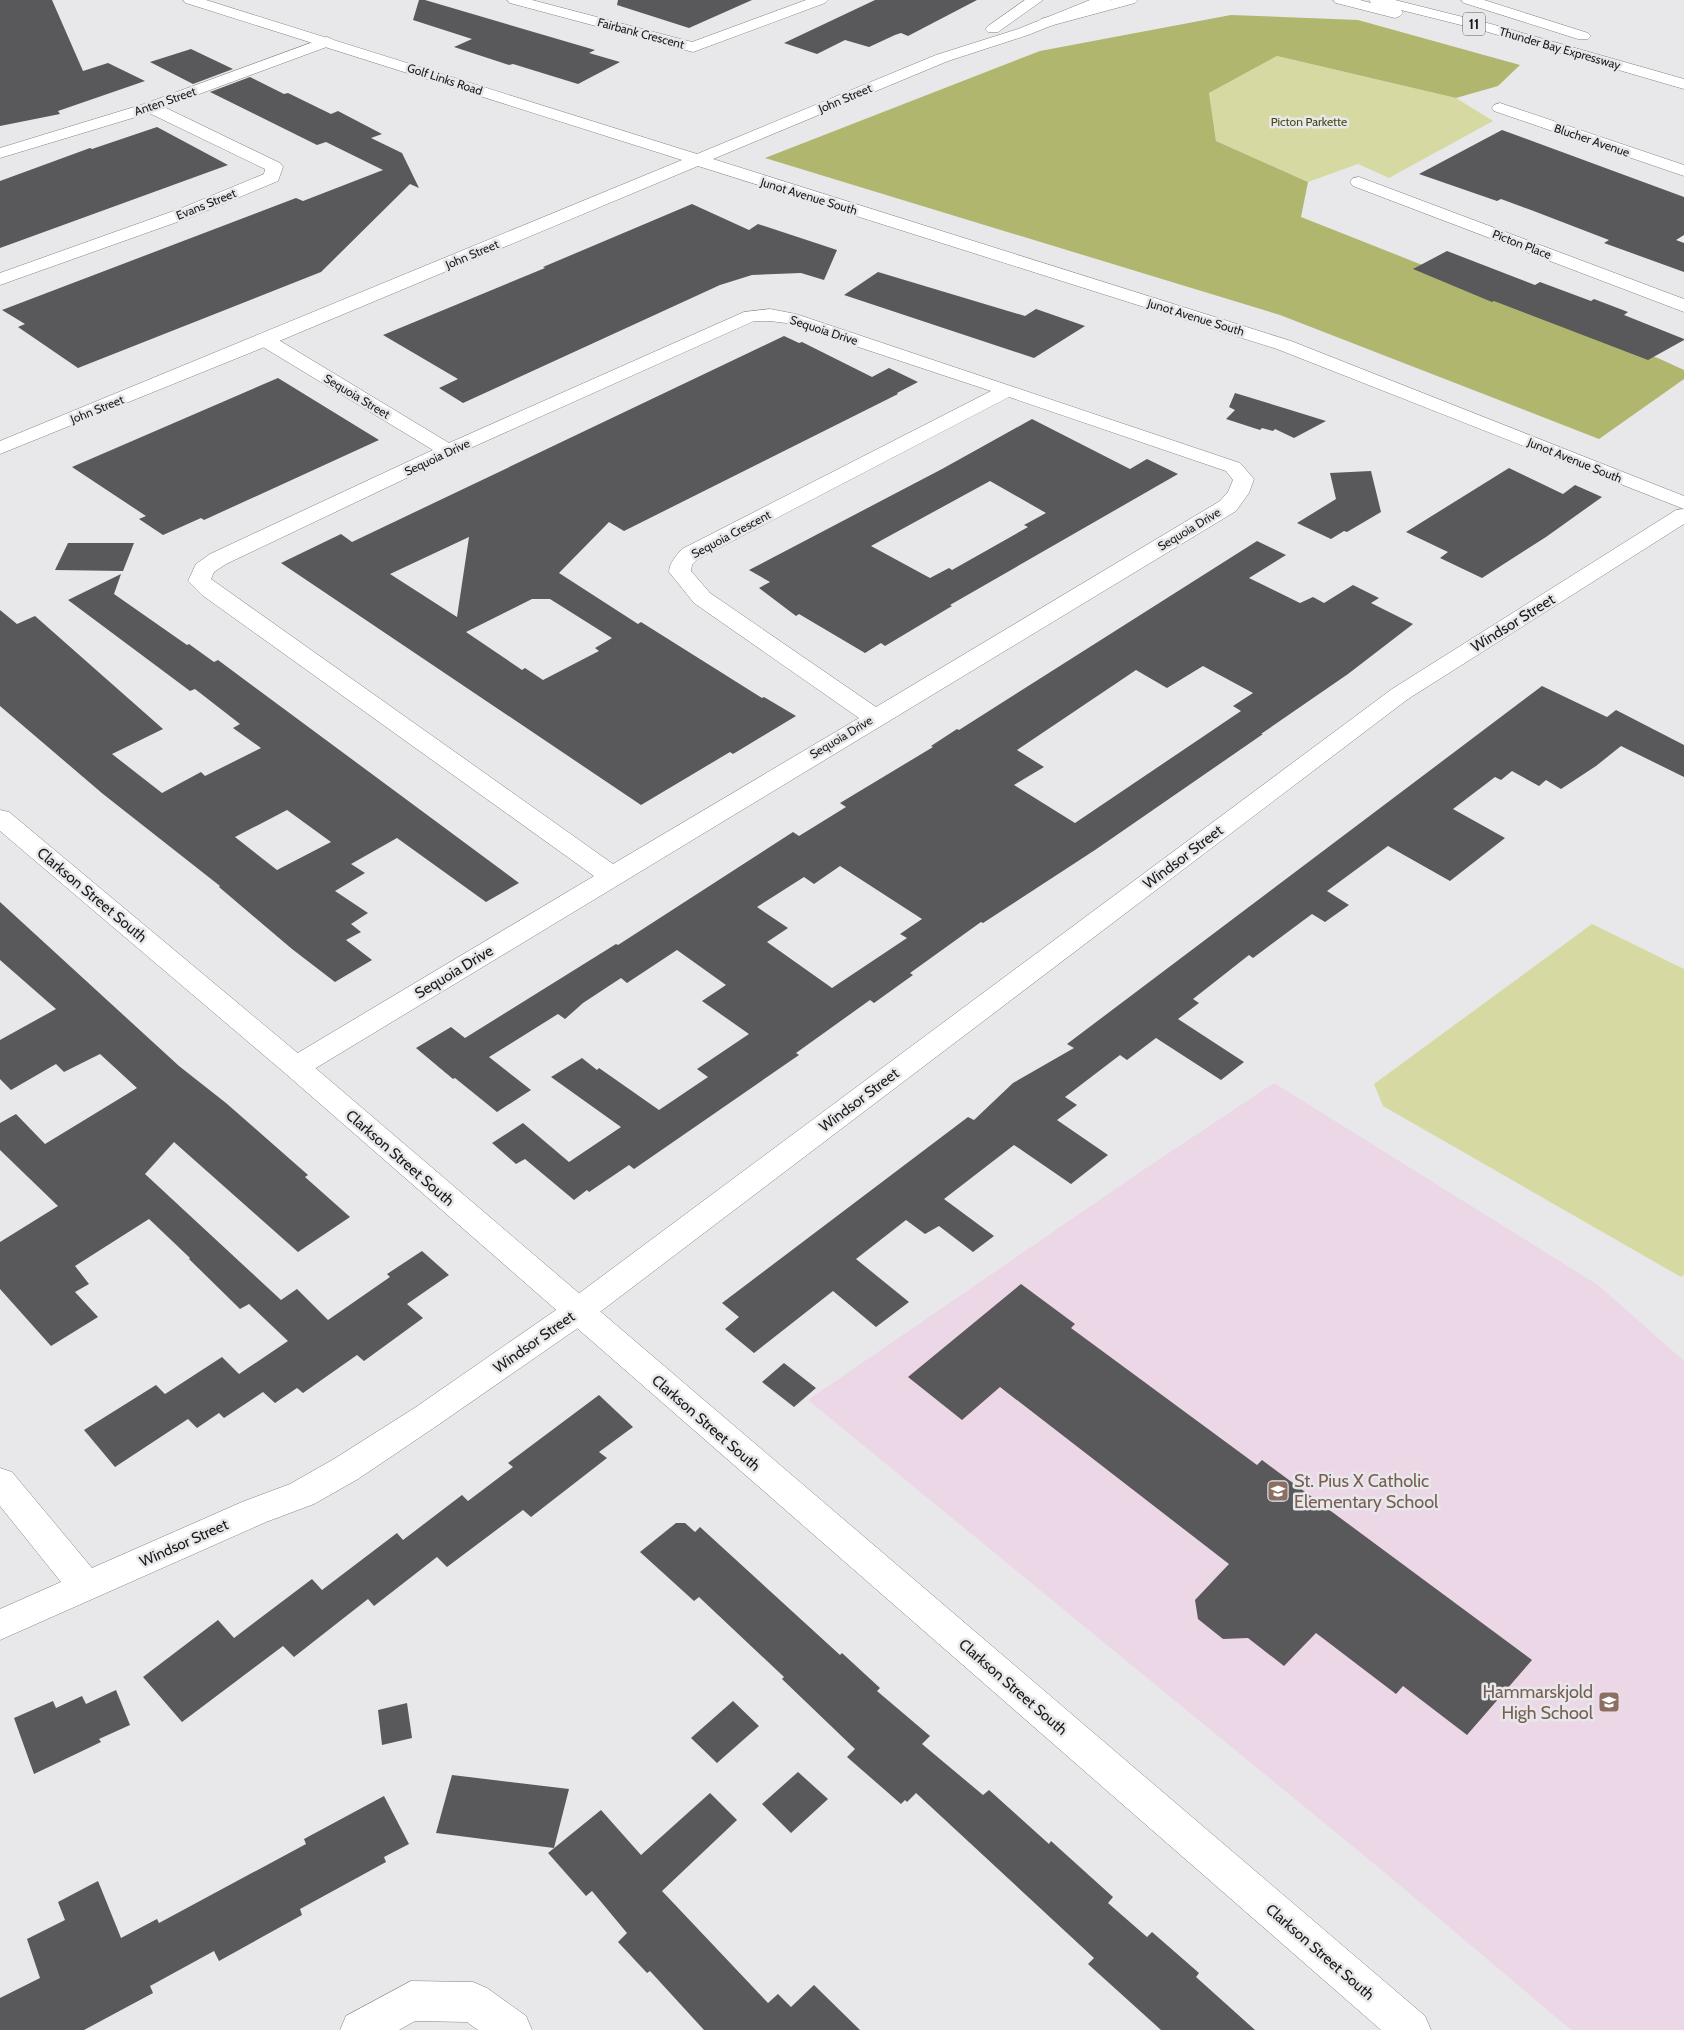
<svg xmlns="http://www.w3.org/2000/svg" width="1684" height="2030" font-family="Cabin,sans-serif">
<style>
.education{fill:#ecd7e6}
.green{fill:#d6daa2}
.forest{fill:#b1b66e}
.building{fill:#59585a;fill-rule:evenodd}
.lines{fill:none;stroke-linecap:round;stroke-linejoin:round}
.street-casing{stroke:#838385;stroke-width:1}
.secondary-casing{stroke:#838385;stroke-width:1}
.highway-casing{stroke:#838385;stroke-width:1}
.street{fill:#fff;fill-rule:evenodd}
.secondary{fill:#fff;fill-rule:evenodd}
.highway{fill:#fff;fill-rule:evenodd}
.labels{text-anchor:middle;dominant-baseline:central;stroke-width:5;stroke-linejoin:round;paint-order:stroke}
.far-street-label{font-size:12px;fill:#1a1a1b;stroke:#e8e8ea}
.far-park-label{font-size:12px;fill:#464912;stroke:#e8e8ea}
.shield{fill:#e8e8ea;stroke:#585859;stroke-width:1}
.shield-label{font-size:14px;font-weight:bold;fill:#1a1a1b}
.street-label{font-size:15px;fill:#1a1a1b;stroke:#e8e8ea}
.near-education-label{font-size:18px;fill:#785e54;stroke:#e8e8ea;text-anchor:start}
</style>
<rect width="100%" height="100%" fill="#e8e8ea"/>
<path class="education" d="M1274 1083 1598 1285 1684 1361V2030H1571L1384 1872 808 1400 1152 1164Z"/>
<path class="green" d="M1277 56 1456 98 1493 121 1389 178 1358 164 1308 182 1216 141 1209 93Z
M1592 924 1684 969V1275L1681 1277 1383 1106 1374 1084Z"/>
<path class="forest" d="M1231 15 1358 20 1520 65 1498 86 1456 98 1277 56 1209 93 1216 141 1308 182 1301 217 1660 359 1684 370V379L1599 439 1280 315 765 158 1040 51Z"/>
<path class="building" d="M0 0H52L83 71 108 63 145 81 58 111 60 114 0 126Z
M419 0H425L595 50 589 53 620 62 578 84 513 64 509 65 454 47 472 39 413 20Z
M618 0H752L689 28 617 5Z
M875 0H977L908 36 901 33 895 35 869 47 845 40 817 54 784 43Z
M191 49 233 69 193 84 150 62Z
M250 77 284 94 288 93 331 114 338 111 382 134 371 138 402 153 419 188 410 184 321 272 78 368 18 327 25 324 2 310 296 198 303 201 383 170 326 142 317 145 210 92Z
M157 127 228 165 0 248V181L90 148 92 149Z
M1502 130 1684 197V235L1676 240 1684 243V272L1604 243 1609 240 1531 210 1501 199 1497 201 1419 174Z
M692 204 749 230 758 224 837 250 824 280 801 273 752 275 720 285 463 403 439 388 458 379 383 335 545 268 543 267Z
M1447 251 1535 285 1540 282 1591 301 1594 299 1628 312 1624 315 1684 339V340L1648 360 1494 301 1492 302 1413 269Z
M878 272 1025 316 1036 309 1085 326 1034 358 844 295Z
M784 336 799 343 802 342 872 377 889 368 918 382 897 393 898 394 624 531 609 522 559 573 638 624 641 622 762 698 764 697 796 716 733 754 730 752 641 805 281 563 341 534 352 542ZM469 537 457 617 390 574ZM532 599H550L612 638 595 648 599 651 543 680 525 668 522 670 466 632Z
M278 378 379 440 204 520 201 518 163 535 139 519 146 516 72 467Z
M1235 393 1284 408 1326 421 1294 438 1275 429 1273 431 1262 428 1260 430 1226 419 1235 410 1229 407Z
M1032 419 1130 469 1147 459 1178 474 950 605 952 606 885 646 881 643 865 653 799 614 796 616 759 588 770 582 749 570 942 469ZM990 481 1046 513 1024 525 1028 527 952 570 949 568 930 578 871 546Z
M1509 468 1563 494 1575 485 1602 497 1546 537 1482 578 1440 558 1448 552 1406 532Z
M1371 471 1381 512 1347 532 1344 531 1331 539 1297 523 1336 499 1330 473Z
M1257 541 1286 555 1249 578 1300 603 1313 597 1324 603 1353 585 1379 598 1371 603 1413 624 1348 674 1261 734H1263L1095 850 983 923 981 922 910 973 913 975 874 1003 870 1000 796 1053 799 1055 634 1169 629 1165 589 1192 587 1190 574 1200 525 1159 516 1164 492 1143 523 1123 569 1162 621 1127 551 1077 582 1058 597 1070 599 1068 659 1110 708 1077 697 1069 749 1034 702 1001 726 985 677 950 627 983 621 978 583 1003 565 1019 558 1014 489 1057 531 1090 497 1112 455 1078 453 1079 416 1048 451 1027 465 1038 616 944 618 945 793 832 799 836 846 807 840 803 933 747 931 746 957 729 959 730ZM1203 666 1253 693 1233 706 1241 711 1075 823 1014 785 1044 767 1017 750 1136 670 1167 688ZM840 866 922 919 900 934 907 938 832 988 767 942 788 928 757 907 804 877 814 884Z
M68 543H134L123 571 55 570Z
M121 574 114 594 187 645 189 644 214 662 218 660 519 883 486 902 397 838 351 864 365 873 335 891 368 913 351 924 361 932 346 940 372 960 335 982 292 949 219 887 220 886 103 794 0 706V610L17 624 35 616 163 729 112 754 162 793 201 772 205 776 261 748 233 728 240 724 195 689 190 691 68 600ZM287 810 331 842 277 870 235 837Z
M1542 686 1607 717 1616 710 1684 745V777L1621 746 1596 766 1561 789 1546 780 1539 786 1512 771 1501 780 1495 777 1453 809 1505 838 1450 881 1388 846 1327 891 1349 905 1325 922 1312 914 1253 958 1249 955 1193 999 1199 1003 1178 1019 1244 1062 1221 1080 1156 1038 1127 1060 1120 1055 1065 1097 1077 1105 1057 1120 1108 1155 1071 1184 1014 1145 944 1199 994 1236 973 1252 939 1226 925 1234 906 1220 856 1259 909 1302 876 1327 833 1291 754 1353 725 1329 739 1317 722 1303 968 1117 974 1120 1013 1083 1074 1048 1067 1044Z
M0 902 179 1066 226 1103 308 1175 305 1177 350 1217 298 1252 174 1142 145 1174 281 1300 297 1289 328 1320 390 1277 387 1274 422 1251 449 1275 407 1304 423 1318 364 1361 357 1355 303 1393 297 1388 275 1403 263 1392 224 1418 219 1413 197 1428 188 1419 115 1467 84 1430 156 1385 165 1394 222 1357 239 1374 288 1341 249 1304 240 1309 189 1259 190 1258 149 1219 75 1266 89 1284 75 1292 98 1317 51 1346 0 1289V1242L58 1206 0 1150V1123L16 1114 45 1144 137 1088 100 1054 64 1072 56 1064 11 1090 0 1079V1040L56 1009 0 960Z
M1021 1284 1075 1324 1071 1328 1257 1465 1262 1460 1532 1660 1467 1735 1403 1686 1396 1694 1316 1633 1284 1666 1248 1638 1223 1639 1198 1619 1195 1600 1229 1564 1000 1387 962 1420 908 1377Z
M784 1363 816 1388 794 1407 762 1382Z
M599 1395 633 1427 599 1452 607 1458 531 1517 523 1510 447 1567 437 1557 374 1606 368 1599 294 1657 283 1646 182 1722 143 1677 218 1620 234 1638 312 1579 322 1590 397 1533 403 1540 462 1495 468 1501 513 1467 508 1463Z
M676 1523H685L695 1532 700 1527 840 1655 842 1653 880 1688 877 1691 930 1736 922 1744 983 1795 989 1790 1049 1844 1051 1841 1113 1897 1108 1903 1147 1937 1152 1932 1199 1973 1196 1977 1255 2030H1161L1088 1964 1094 1958 916 1793 907 1802 905 1800 901 1804 847 1757 855 1749 782 1679 784 1677 699 1597 694 1601 640 1552Z
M116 1690 130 1725 99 1739 101 1742 34 1774 14 1718 53 1701 56 1708 82 1696 86 1704Z
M733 1701 759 1726 717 1763 691 1738Z
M407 1703 412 1738 382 1745 378 1710Z
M798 1772 828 1799 791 1833 762 1804Z
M452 1775 569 1789 554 1848 436 1833Z
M710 1793 737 1820 662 1891 768 2003 778 1994 791 2007 814 1985 860 2030H704L650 1971 647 1973 618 1942 627 1933 592 1891 586 1896 548 1853 601 1810 641 1855Z
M384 1796 409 1844 384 1857 386 1862 300 1909 302 1915 219 1961 214 1951 150 1986 153 1993 84 2030H0V1998L40 1978 27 1939 65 1920 58 1902 98 1881 121 1938 157 1919 159 1923 306 1844 304 1839Z"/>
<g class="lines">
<g class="street-casing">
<path id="street" d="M507 0H532L692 42 806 0H828L825 3 693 52 510 3Z
M327 37 332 39 335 42 332 45 164 107 280 163 283 167 278 181 194 216 0 285V273L182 208 264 174 265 169 149 113 0 158V148L144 104Z
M1500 103 1684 165V176L1494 111 1492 108 1494 105Z
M1359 177 1684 299V312L1353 186 1350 182 1353 178Z
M770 309 796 314 1240 463 1254 479 1249 493 1236 511 306 1074 296 1077 286 1074 282 1067 286 1060 594 876 202 595 188 581 196 564 210 554 433 450 258 344 255 340 258 336 265 334 272 336 449 443 744 312ZM754 321H770L786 323 991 391 682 549C675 557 670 562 669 572L694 603 859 718 613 864 211 579 214 572 226 564 455 455ZM1009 397 1226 471 1233 480 1228 492 1220 501 876 707 710 593 691 571 692 565 698 559Z
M1684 509V524L1408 699 588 1321 438 1425 358 1479 314 1504 266 1522 0 1640V1609L61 1582 0 1506V1468L12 1472 92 1568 242 1502 290 1484 334 1459 416 1407 566 1303 1392 689 1676 510Z
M411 1981 473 1982 487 1988 526 2016 532 2030H478L467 2022 415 2021 399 2030H340L346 2016Z"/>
</g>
<g class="secondary-casing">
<path id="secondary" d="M183 0H206L697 154 936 55 1018 29 1090 0H1111L1108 3 1028 35 948 61 713 159 1291 341 1684 496V509L1277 349 698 166 272 344 0 454V441L682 160 186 3Z
M0 810 9 812 306 1060 1425 2016 1431 2030H1381L286 1074 0 831Z"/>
</g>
<g class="highway-casing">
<path id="highway" d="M1025 0H1043L998 32H988L985 29 988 26Z
M1112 0H1138L1135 3 1046 27 1041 25 1038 22 1041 19Z
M1333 0H1360L1371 3 1369 0H1395L1491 24 1684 79V89L1481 30 1401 10 1403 13 1400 16 1395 18 1336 3Z
M1461 0H1484L1588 33 1591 36 1588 39H1578L1464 3Z"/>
</g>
<use href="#street" class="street"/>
<use href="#secondary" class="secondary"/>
<use href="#highway" class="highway"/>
</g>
<defs>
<g id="school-square" transform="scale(1.125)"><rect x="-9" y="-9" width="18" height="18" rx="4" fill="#8d6e63" stroke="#e8e8ea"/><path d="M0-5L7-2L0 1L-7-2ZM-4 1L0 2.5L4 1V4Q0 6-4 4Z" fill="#fff"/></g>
</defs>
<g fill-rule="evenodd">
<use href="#school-square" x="1278" y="1491"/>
<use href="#school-square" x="1609" y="1702"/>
</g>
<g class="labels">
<g class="far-street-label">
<text transform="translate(641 33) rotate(15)">Fairbank Crescent</text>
<text transform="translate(1560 48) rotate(16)">Thunder Bay Expressway</text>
<text transform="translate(445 79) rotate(18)">Golf Links Road</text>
<text transform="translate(845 98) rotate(-23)">John Street</text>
<text transform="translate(165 101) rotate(-19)">Anten Street</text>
<text transform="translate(1592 140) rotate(19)">Blucher Avenue</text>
<text transform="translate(809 196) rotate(17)">Junot Avenue South</text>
<text transform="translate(206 204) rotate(-22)">Evans Street</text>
<text transform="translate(1522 244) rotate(21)">Picton Place</text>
<text transform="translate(472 254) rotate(-23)">John Street</text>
<text transform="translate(1196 317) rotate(17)">Junot Avenue South</text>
<text transform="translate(824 330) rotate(18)">Sequoia Drive</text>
<text transform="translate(357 396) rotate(31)">Sequoia Street</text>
<text transform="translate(97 409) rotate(-22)">John Street</text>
<text transform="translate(437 457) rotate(-25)">Sequoia Drive</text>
<text transform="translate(1575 460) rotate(22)">Junot Avenue South</text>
<text transform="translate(1189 529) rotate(-31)">Sequoia Drive</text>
<text transform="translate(731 534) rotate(-28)">Sequoia Crescent</text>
<text transform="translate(841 737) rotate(-31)">Sequoia Drive</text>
</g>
<g class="far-park-label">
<text x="1309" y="121">Picton Parkette</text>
</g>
<rect class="shield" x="1463" y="12.5" width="22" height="23" rx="4"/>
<g class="shield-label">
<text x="1474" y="24">11</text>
</g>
<g class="street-label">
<text transform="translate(1513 623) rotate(-32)">Windsor Street</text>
<text transform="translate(1183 857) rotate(-37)">Windsor Street</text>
<text transform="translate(92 895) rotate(40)">Clarkson Street South</text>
<text transform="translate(454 972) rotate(-31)">Sequoia Drive</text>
<text transform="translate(859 1100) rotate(-37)">Windsor Street</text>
<text transform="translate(400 1158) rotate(41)">Clarkson Street South</text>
<text transform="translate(534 1342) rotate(-35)">Windsor Street</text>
<text transform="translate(706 1423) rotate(41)">Clarkson Street South</text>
<text transform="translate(184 1543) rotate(-24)">Windsor Street</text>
<text transform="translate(1013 1687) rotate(41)">Clarkson Street South</text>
<text transform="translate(1320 1952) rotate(41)">Clarkson Street South</text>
</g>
<g class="near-education-label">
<text x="1294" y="1481">St. Pius X Catholic<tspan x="1294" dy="21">Elementary School</tspan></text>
<text x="1593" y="1692" text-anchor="end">Hammarskjold<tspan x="1593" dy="21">High School</tspan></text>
</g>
</g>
</svg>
